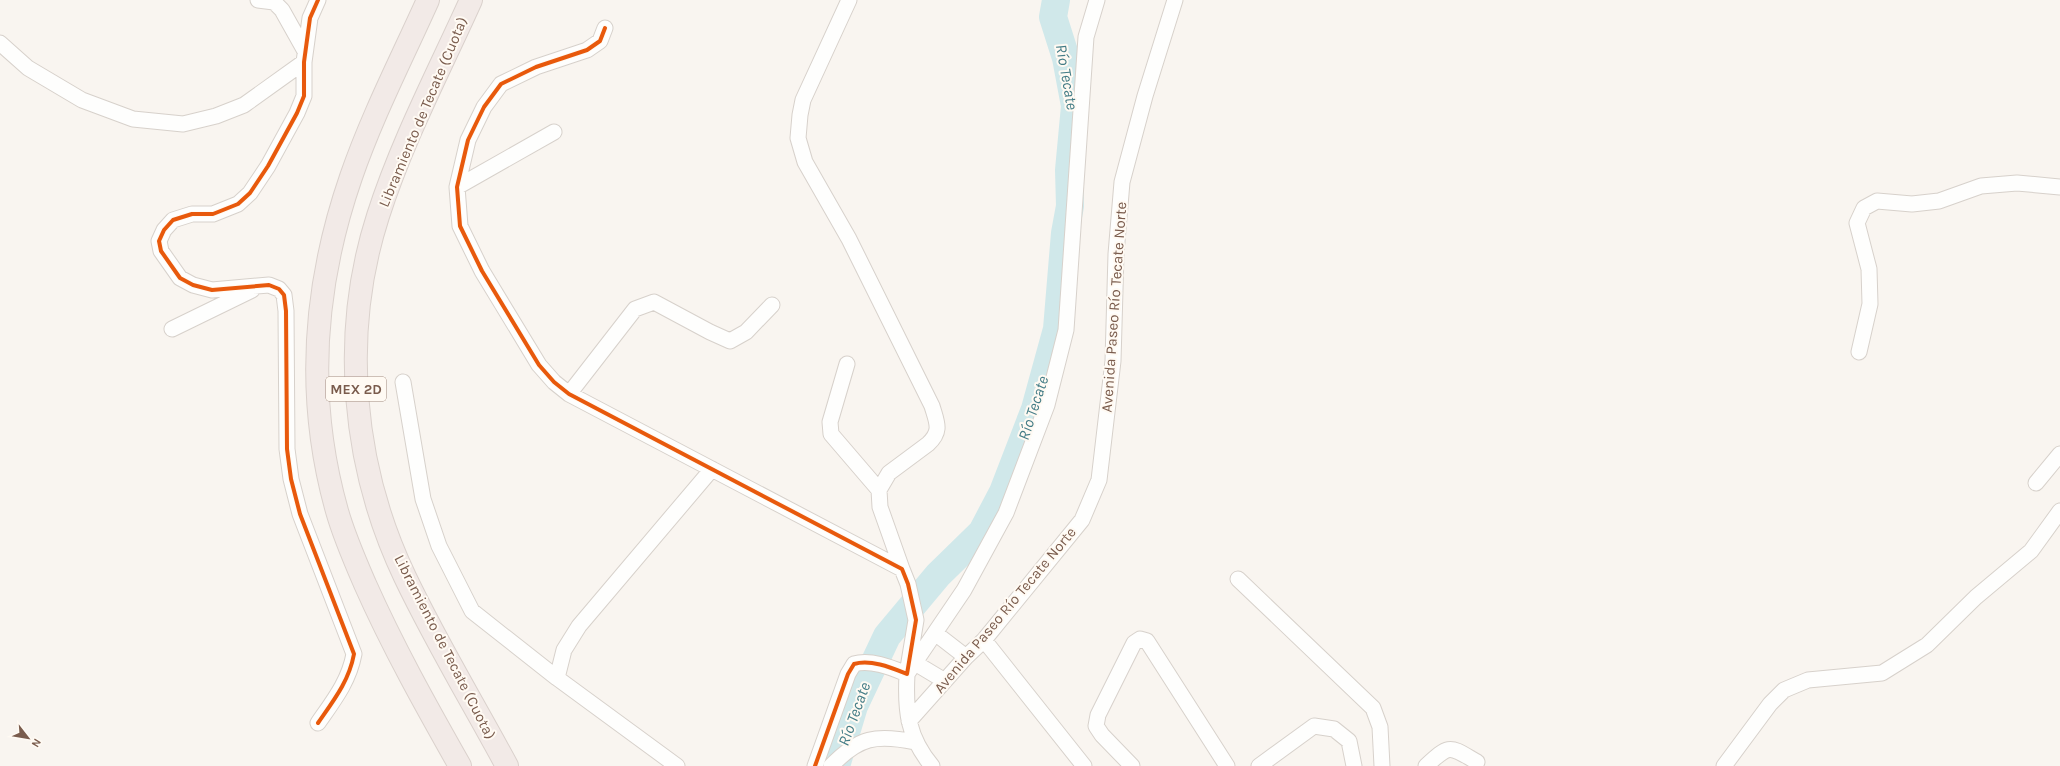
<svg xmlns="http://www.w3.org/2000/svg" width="2060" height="766" font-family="Karla,sans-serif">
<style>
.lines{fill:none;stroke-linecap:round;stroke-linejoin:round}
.river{stroke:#d0e8ea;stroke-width:28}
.minor-casing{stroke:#d7d1cb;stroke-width:17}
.highway-casing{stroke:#dad1cc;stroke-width:24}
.minor{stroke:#fefefd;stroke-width:15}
.highway{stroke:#f2eae7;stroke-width:22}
.cycleway-casing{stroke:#fffaf3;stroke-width:6}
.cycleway{stroke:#e8590c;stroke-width:4}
.labels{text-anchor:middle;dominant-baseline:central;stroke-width:4;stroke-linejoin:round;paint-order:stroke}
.shield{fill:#fffaf3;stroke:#a28b7f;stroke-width:1}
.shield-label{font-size:14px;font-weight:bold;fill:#7a5c4d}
.street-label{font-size:15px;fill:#7a5c4d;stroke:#fffaf3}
.water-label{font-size:16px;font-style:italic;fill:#437c86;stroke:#fffaf3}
</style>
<rect width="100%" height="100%" fill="#f9f5f0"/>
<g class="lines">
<path class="river" d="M836 766 854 706 887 636 938 575 982 532 1003 492 1035 409 1057 329 1065 233 1070 206 1069 170 1075 106 1066 58 1053 17 1056 0"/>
<g class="minor-casing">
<path id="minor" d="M258 0 274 2 282 10 305 51
M318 0 310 18 304 62V96L297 113 268 166 250 193 238 204 213 214H192L173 220 164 230 159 241 161 251 180 278 193 285 212 290 269 285 279 289 284 295 286 311 287 449 291 479 300 514 354 654C349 681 334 700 318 723
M849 0 803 100 800 115 798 138 805 162 849 239 932 406C937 423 942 431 928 444L889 473 879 490 880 507 902 569
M605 28 600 41 587 50 536 67 501 84 484 107 468 140 457 187 460 226 482 271 539 365 554 382 569 394 902 569 908 584 916 620 907 674C892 668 871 659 854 664L848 674 815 766
M0 43 28 68 82 100 133 119 183 124 216 116 244 105 304 62
M457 187 554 132
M172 329 252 290
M1859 352 1870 304 1869 269 1857 223 1864 208 1877 201 1912 204 1939 201 1981 186 2017 183 2060 187
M847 364 830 422 831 434 879 490
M403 382 423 499 439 546 472 611 557 678 677 766
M569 394 635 309 654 302 710 332 730 341 746 332 772 305
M2036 483 2060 454
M1238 579 1373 708 1380 727 1382 766
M935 633 966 657
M984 640 1084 766
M915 663 945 681
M557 678 564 650 579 626 712 469
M909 721 966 657 984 640 1082 520 1099 480 1113 361 1116 254 1122 182 1145 96 1175 0
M831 766C859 737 876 734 915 742
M932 766C908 737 905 712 907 674L964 590 1006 513 1047 405 1066 330 1086 37 1097 0
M1132 766 1102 735 1096 726 1098 715 1134 643 1140 639 1147 641 1227 766
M1259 766 1314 726 1334 729 1349 741 1354 766
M1426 766C1451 743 1449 746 1477 762
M1724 766 1770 704 1784 690 1808 680 1882 673 1927 645 1976 597 2031 551 2060 511"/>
</g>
<g class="highway-casing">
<path id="highway" d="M428 0C402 58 372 116 351 177 313 287 305 398 337 511 344 536 355 561 365 584 393 647 426 706 460 766
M471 0C439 71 402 141 378 216 340 334 352 466 405 577 436 642 473 703 507 766"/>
</g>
<use href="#minor" class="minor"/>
<use href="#highway" class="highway"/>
<g class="cycleway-casing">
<path id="cycleway" d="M318 0 310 18 304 62V96L297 113 268 166 250 193 238 204 213 214H192L173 220 164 230 159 241 161 251 180 278 193 285 212 290 269 285 279 289 284 295 286 311 287 449 291 479 300 514 354 654C349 681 334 700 318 723
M605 28 600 41 587 50 536 67 501 84 484 107 468 140 457 187 460 226 482 271 539 365 554 382 569 394 902 569 908 584 916 620 907 674C892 668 871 659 854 664L848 674 815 766"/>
</g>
<use href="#cycleway" class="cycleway"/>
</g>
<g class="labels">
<rect class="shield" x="326" y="377" width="60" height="24" rx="3"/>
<g class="shield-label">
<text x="356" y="389">MEX 2D</text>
</g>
<g class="street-label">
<text transform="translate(423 112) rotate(-67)">Libramiento de Tecate (Cuota)</text>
<text transform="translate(1114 307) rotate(-86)">Avenida Paseo Río Tecate Norte</text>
<text transform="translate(1005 610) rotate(-50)">Avenida Paseo Río Tecate Norte</text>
<text transform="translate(445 647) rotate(63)">Libramiento de Tecate (Cuota)</text>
</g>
<g class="water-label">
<text transform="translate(1067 77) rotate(80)">Río Tecate</text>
<text transform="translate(1033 408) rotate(-72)">Río Tecate</text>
<text transform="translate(854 714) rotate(-70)">Río Tecate</text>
</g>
</g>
<g transform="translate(28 738) rotate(121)" stroke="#fffaf3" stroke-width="3" paint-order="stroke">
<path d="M0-3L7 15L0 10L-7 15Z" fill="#7a5c4d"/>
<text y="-6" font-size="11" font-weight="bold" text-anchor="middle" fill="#7a5c4d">N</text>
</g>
</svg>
